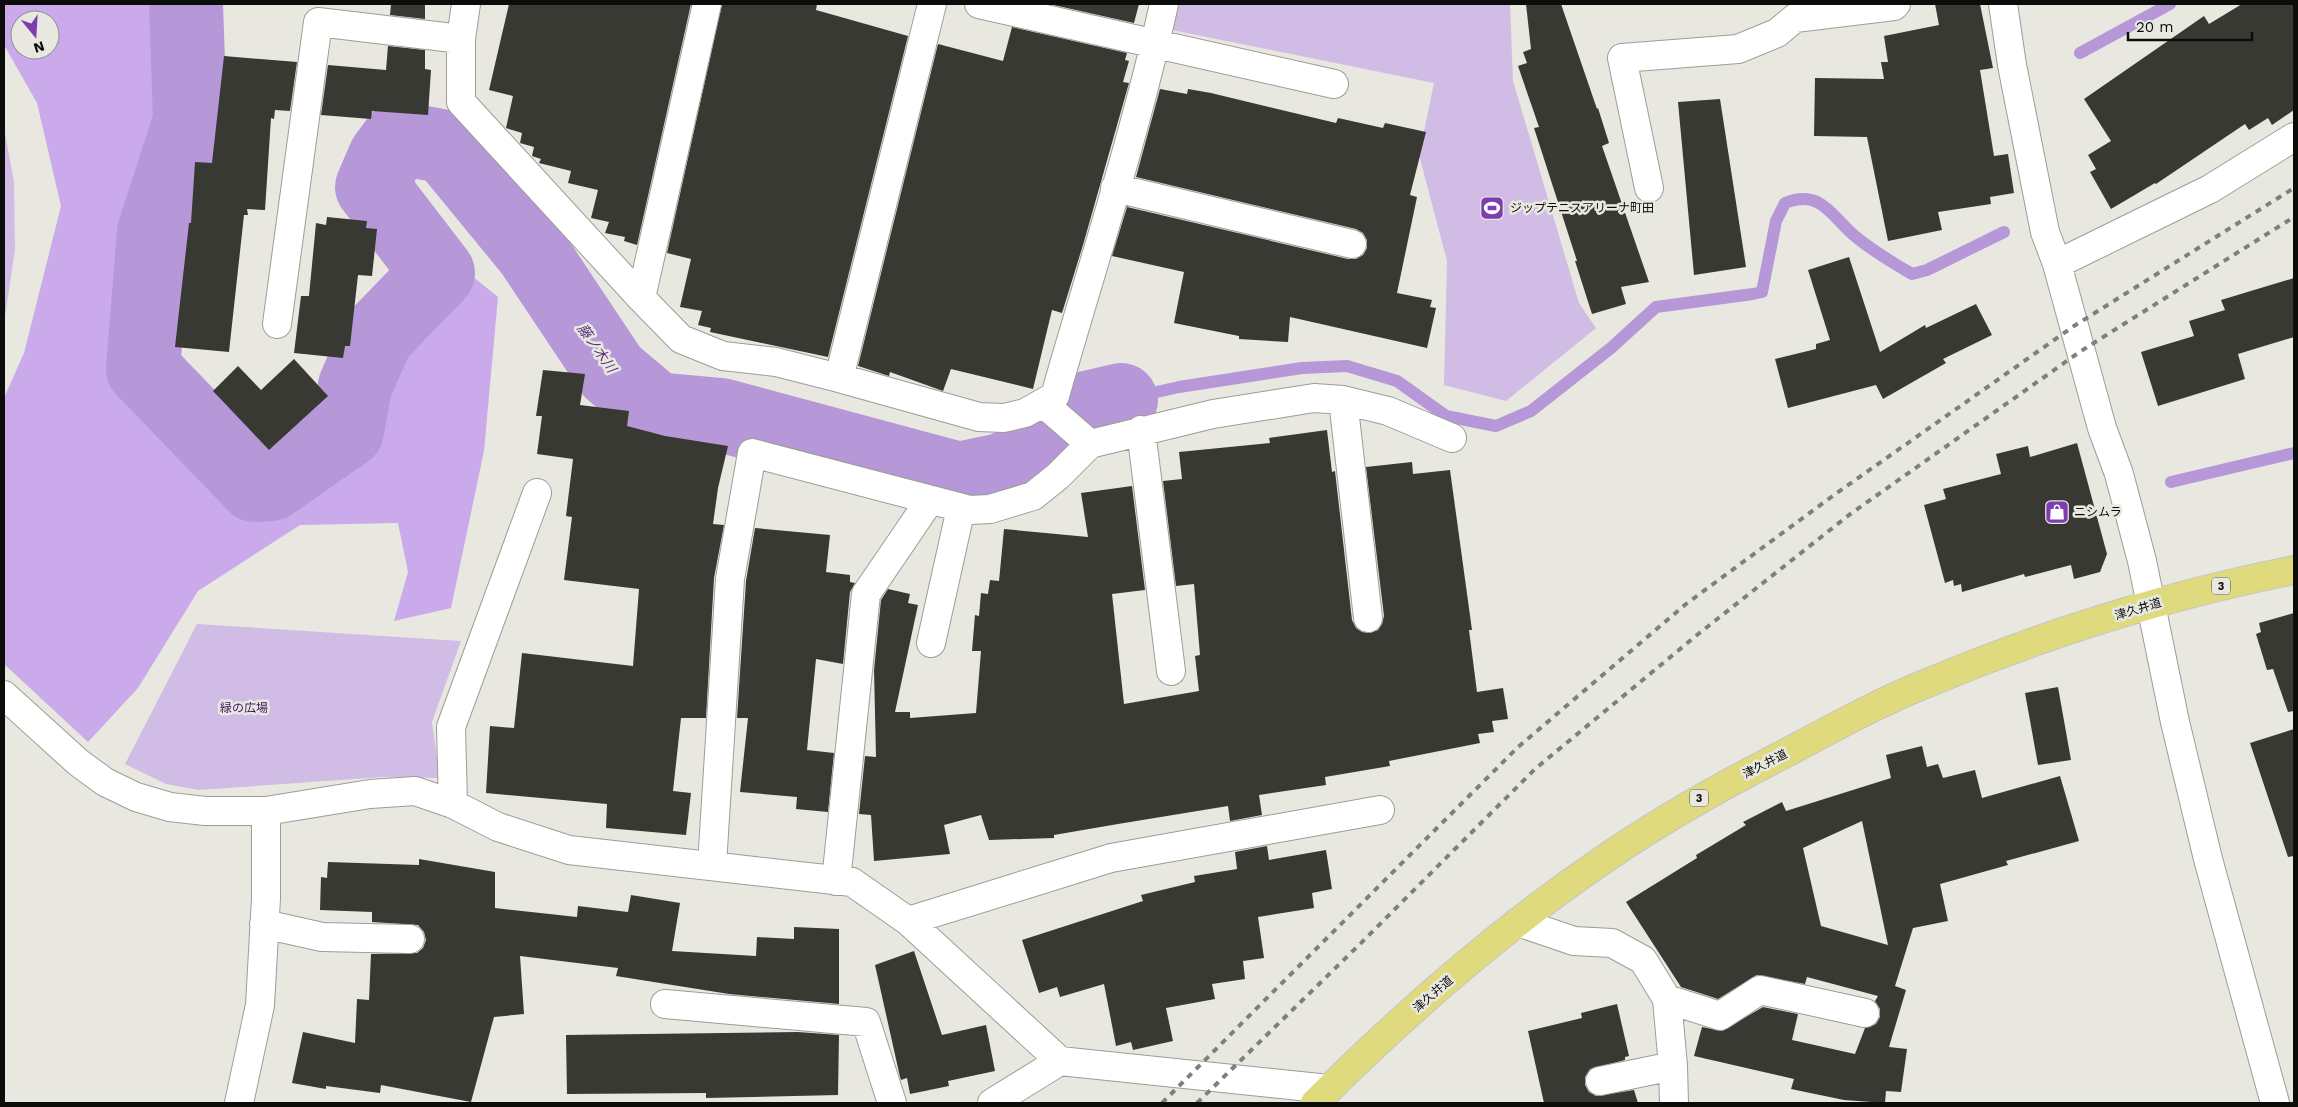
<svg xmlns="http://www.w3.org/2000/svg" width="2298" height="1107" font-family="'Work Sans','Noto Sans JP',sans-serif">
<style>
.green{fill:#d0bce5}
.forest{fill:#caaaeb;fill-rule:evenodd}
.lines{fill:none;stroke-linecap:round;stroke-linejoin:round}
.stream{stroke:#b697d7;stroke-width:12}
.river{stroke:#b697d7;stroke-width:74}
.building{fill:#393934;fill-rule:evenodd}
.minor-casing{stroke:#9d9d96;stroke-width:30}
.major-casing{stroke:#c5c5c4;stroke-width:30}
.minor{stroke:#fff;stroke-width:28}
.major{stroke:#e0da7f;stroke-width:28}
.rail{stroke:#7f7f7b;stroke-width:4;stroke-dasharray:6 6;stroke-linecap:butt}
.labels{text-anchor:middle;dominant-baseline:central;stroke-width:5;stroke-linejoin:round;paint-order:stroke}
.shield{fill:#e8e8e1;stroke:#4e4e4a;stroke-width:1}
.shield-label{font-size:11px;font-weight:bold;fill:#0c0c0a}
.poi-label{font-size:12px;fill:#0c0c0a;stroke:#e8e8e1;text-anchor:start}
.street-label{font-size:12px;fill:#0c0c0a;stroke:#e8e8e1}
.park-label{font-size:12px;fill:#411661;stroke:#e8e8e1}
.water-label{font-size:14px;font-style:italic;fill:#5a317d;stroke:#e8e8e1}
</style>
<rect width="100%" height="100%" fill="#e8e8e1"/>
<path class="green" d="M1177 4H1510L1513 81 1579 303 1596 328 1506 401 1444 385 1447 261 1419 155 1434 83 1172 30Z
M4 128 14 182 15 250 4 323Z
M197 624 461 641 432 722 440 778 383 777 199 790 166 784 125 764Z"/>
<path class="forest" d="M4 4H164V44L172 112 144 199 140 238 143 299 141 375 209 447 242 476 251 510 275 497 349 453 414 345 467 272 498 297 484 451 451 608 394 621 408 572 398 523 300 525 198 591 138 688 88 742 4 664V398L24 353 61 206 37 103 4 45ZM20 20H50V50H20Z"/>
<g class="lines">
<path class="stream" d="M2080 53 2170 4
M1121 400 1179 387 1302 368 1347 366 1397 381 1446 416 1496 426 1531 411 1611 348 1656 307 1753 294 1762 292 1776 221 1785 203C1822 188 1832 218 1856 237 1873 251 1893 263 1912 274L1927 270 2004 232
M2171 482 2294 453"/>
<path class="river" d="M186 4 190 121 154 232 143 369 255 485 271 484 347 431 355 386 377 336 438 273 372 187 385 157 399 138 446 147 532 252 612 372 656 409 721 415 959 479 1002 470 1037 454 1074 411 1121 400"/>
</g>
<path class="building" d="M391 4H425V19L390 15Z
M509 4H691L637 245 624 241 625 237 605 233 609 222 591 218 598 190 568 183 571 171 539 163 541 159 532 156 534 147 520 143 522 133 506 128 513 96 489 90Z
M722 4H817L816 10 908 36 828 357 710 332 711 328 698 325 702 311 680 307 691 259 667 253Z
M1049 4H1139L1134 23Z
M1526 4H1561L1597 109 1598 108 1609 143 1602 146 1649 282 1621 287 1626 304 1592 314 1575 261H1577L1534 128 1539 127 1518 66 1527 63 1523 52 1531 49Z
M1935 4H1980L1993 68 1980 70 1994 156 2008 154 2014 193 1990 197 1991 204 1938 212 1942 230 1888 241 1867 137 1814 136 1815 78 1884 79 1881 62H1888L1884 36 1939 25Z
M2242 4H2294V110L2272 125 2268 118 2249 130 2245 124 2156 184 2155 183 2111 209 2090 172 2096 169 2088 155 2111 141 2084 99 2204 16 2209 24Z
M1012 27 1127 53 1125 60 1129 61 1123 82 1129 83 1083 245 1062 313 1052 310 1033 389 951 369 943 391 890 372 889 376 858 366 938 44 1003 61Z
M388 46 425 50V69L431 70 428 115 372 111 371 119 321 115 328 65 386 70Z
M224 56 297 62 290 111 275 110 274 119 271 118 265 210 247 209 248 215H244L229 352 175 347 189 223H191L195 162 212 163Z
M1160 89 1187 94 1188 89 1211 93 1336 123 1338 118 1383 128 1385 123 1426 132 1410 195 1417 197 1397 293 1432 300 1430 307 1436 308 1427 348 1290 317 1288 342 1239 339V336L1174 323 1184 272 1112 256 1127 207 1348 259H1356L1363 255 1367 248V240L1363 233 1356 229 1136 177Z
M1720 99 1746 267 1694 275 1678 102Z
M327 217 367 221 366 228 377 229 372 276 358 275 350 346H345L343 358 294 353 301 296H309L316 223 326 225Z
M1849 257 1880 352 1925 325 1926 328 1976 304 1992 335 1943 359 1946 363 1883 399 1876 385 1788 408 1775 359 1816 349V344L1830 340 1808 270Z
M2294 278V337L2238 354 2245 379 2158 406 2141 352 2194 336 2189 321 2225 310 2221 300Z
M294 359 328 396 269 450 213 391 238 366 261 390Z
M543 370 585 374 580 405 629 411 627 426 665 436 728 446 718 488 713 524 724 525 714 578 706 718H681L673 791 691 793 686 835 606 828 607 804 486 793 490 726 514 728 522 653 633 666 639 589 564 580 572 517 566 516 573 459 537 454 542 416H536Z
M1327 430 1332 472 1335 471 1352 620 1356 628 1362 632 1370 633 1378 630 1382 624 1384 616 1366 467 1412 462 1413 474 1450 470 1472 630H1469L1477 692 1503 688 1508 719 1492 721 1494 732 1478 734 1480 743 1389 761 1390 766 1325 777 1326 785 1259 795 1262 815 1230 821 1228 806 1118 824 1054 835V838L989 840 981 815 944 825 950 854 874 861 871 815 859 814 865 756 876 757 874 670 881 600 888 589 910 594 908 603 918 605 895 712H910V718L976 713 981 651H972L975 615 979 616 981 593 988 594 990 580 999 581 1004 529 1088 537 1081 493 1132 486 1145 590 1112 594 1124 704 1199 691 1195 656 1200 655 1194 584 1176 586 1163 481 1182 479 1179 452 1270 443 1269 438Z
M2077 443 2107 554 2100 572 2074 579 2071 565 2025 577 2024 574 1962 592 1961 584 1954 586 1953 580 1945 583 1924 505 1946 499 1943 489 2001 474 1996 454 2028 446 2030 457Z
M755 528 830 535 826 572 850 575V582L855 583 850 592 843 664 816 659 807 750 834 753 828 812 796 809 797 797 740 792 748 718H737L746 581Z
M2294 613V711L2288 712 2273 669 2267 670 2256 634 2261 632 2259 623Z
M2058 687 2071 760 2038 765 2025 693Z
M2294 729V856L2288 857 2250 743Z
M1922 746 1927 767 1938 764 1943 778 1975 770 1982 798 2060 776 2079 841 2006 861 2008 865 1940 884 1948 921 1913 928 1895 986 1906 990 1889 1047 1907 1049 1901 1092 1886 1091 1885 1103 1844 1100 1791 1089 1794 1079 1694 1056 1702 1027 1722 1031 1763 1007 1798 1014 1792 1040 1855 1054 1865 1028 1876 1024 1880 1017V1009L1875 1001 1878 996 1807 977 1805 984 1757 975 1718 999 1681 987 1626 902 1697 858 1696 855 1746 825 1743 822 1782 802 1786 811 1891 778 1886 755ZM1862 821 1888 945 1821 926 1803 848Z
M1267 846 1269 860 1326 850 1332 889 1312 893 1314 908 1258 917 1264 958 1243 961 1245 979 1212 984 1215 999 1166 1008 1173 1041 1133 1050 1131 1042 1116 1046 1104 984 1060 997 1057 987 1039 993 1022 940 1143 901 1141 895 1195 882 1194 876 1237 869 1235 852Z
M419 859 495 872V908L577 917 578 906 628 912 631 895 680 903 672 951 756 956 757 937 794 939V927L839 929V1004L729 994 616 976 618 968 520 956 524 1014 494 1017 471 1102 381 1085 380 1093 326 1086V1089L292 1083 303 1032 355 1043 357 999 369 1000 371 954 417 953 423 948 426 940 424 932 418 925 372 922V912L320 910 321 877 327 878 328 862 419 865Z
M914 951 942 1035 986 1025 995 1071 948 1081 949 1086 910 1094 907 1078 901 1080 900 1077 875 965Z
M1617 1004 1629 1056 1625 1057V1060L1590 1069 1585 1077V1085L1589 1092 1596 1096 1634 1090 1638 1103H1544L1528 1031 1582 1018 1581 1013Z
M798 1032 839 1035 838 1095 706 1098V1093L567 1094 566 1035Z"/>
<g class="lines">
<g class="minor-casing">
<path id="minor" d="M466 4 461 39V102L641 298 681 339 723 356 776 362 839 378 979 417 1004 418 1025 413 1055 396C1092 266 1135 136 1164 4
M979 4 1334 84
M2003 4 2012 65 2045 232 2057 264 2102 428 2119 474 2142 561 2175 722 2208 859 2275 1103
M1115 188 1352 244
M1649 188 1622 58 1738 49 1777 33 1795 18 1894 6 1896 4
M2057 264 2210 189 2294 137
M641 298 707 4
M277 324 318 22 461 39
M839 378 932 4
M1343 400 1368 618
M1044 404 1090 444
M1141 430 1171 671
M931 643 961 508
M4 695 79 763 105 782 136 797 170 807 205 811H266L370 794 415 791 453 804 498 827 569 850 852 882 908 921 1060 1061 1329 1089
M453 804 451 727 537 493
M712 865 730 579 752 453 970 510 990 509 1033 496 1058 476 1090 444 1213 414 1314 398 1343 400 1388 411 1452 438
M836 881 866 594 930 500
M908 921 1111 858 1380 810
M1518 922 1574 941 1612 943 1643 960 1667 999 1673 1066 1674 1103
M264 924 322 937 410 939
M1667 999 1720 1016 1760 990 1865 1013
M665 1004 866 1022 892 1103
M1600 1081 1673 1066
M239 1103 260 1005 266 898V811
M992 1103 1060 1061"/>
</g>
<g class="major-casing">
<path id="major" d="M1315 1103C1404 1014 1501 929 1606 858 1664 818 1725 784 1788 752 1833 728 1878 703 1925 684 2044 634 2168 595 2294 570"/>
</g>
<use href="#minor" class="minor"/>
<use href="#major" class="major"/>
<path class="rail" d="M1162 1103 1517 748 1686 604 1834 495 2074 326 2294 188
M1197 1103 1359 945 1535 769 1697 635 1849 515 2081 351 2294 217"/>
</g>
<defs>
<g id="stadium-square" transform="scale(1.25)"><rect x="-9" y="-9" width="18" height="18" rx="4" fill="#7d3db1" stroke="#e8e8e1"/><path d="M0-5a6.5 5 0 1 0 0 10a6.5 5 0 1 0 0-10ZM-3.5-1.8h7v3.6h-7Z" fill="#fff"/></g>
<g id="shop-square" transform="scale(1.25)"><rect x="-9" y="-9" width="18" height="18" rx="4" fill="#7d3db1" stroke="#e8e8e1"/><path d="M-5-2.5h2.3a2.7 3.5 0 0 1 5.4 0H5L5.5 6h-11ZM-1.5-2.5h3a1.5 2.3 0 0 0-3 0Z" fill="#fff"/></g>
</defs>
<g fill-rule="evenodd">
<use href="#stadium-square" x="1492" y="208"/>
<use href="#shop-square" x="2057" y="512"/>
</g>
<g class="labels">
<g class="shield">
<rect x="2212" y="577.5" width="18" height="17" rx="4"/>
<rect x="1690" y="789.5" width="18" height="17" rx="4"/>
</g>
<g class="shield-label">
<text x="2221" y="586">3</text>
<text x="1699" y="798">3</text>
</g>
<g class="poi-label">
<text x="1510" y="208">ジップテニスアリーナ町田</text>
<text x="2074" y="512">ニシムラ</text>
</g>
<g class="street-label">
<text transform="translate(2138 609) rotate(-17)">津久井道</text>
<text transform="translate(1765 764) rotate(-27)">津久井道</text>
<text transform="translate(1433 994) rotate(-41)">津久井道</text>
</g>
<g class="park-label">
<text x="244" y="708">緑の広場</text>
</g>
<g class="water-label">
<text transform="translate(597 348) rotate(55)">藤ノ木川</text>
</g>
</g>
<rect width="2298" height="1107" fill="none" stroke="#0c0c0a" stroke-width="10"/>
<g transform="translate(35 35) rotate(162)"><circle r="24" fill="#e8e8e1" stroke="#90908b"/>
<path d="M0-4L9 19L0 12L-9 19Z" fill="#7d3db1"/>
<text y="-8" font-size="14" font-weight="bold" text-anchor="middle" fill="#0c0c0a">N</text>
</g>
<path d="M2128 32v8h124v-8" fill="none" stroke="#0c0c0a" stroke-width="2.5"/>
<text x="2136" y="32" font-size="15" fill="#0c0c0a" stroke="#e8e8e1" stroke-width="4" paint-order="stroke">20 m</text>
</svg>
